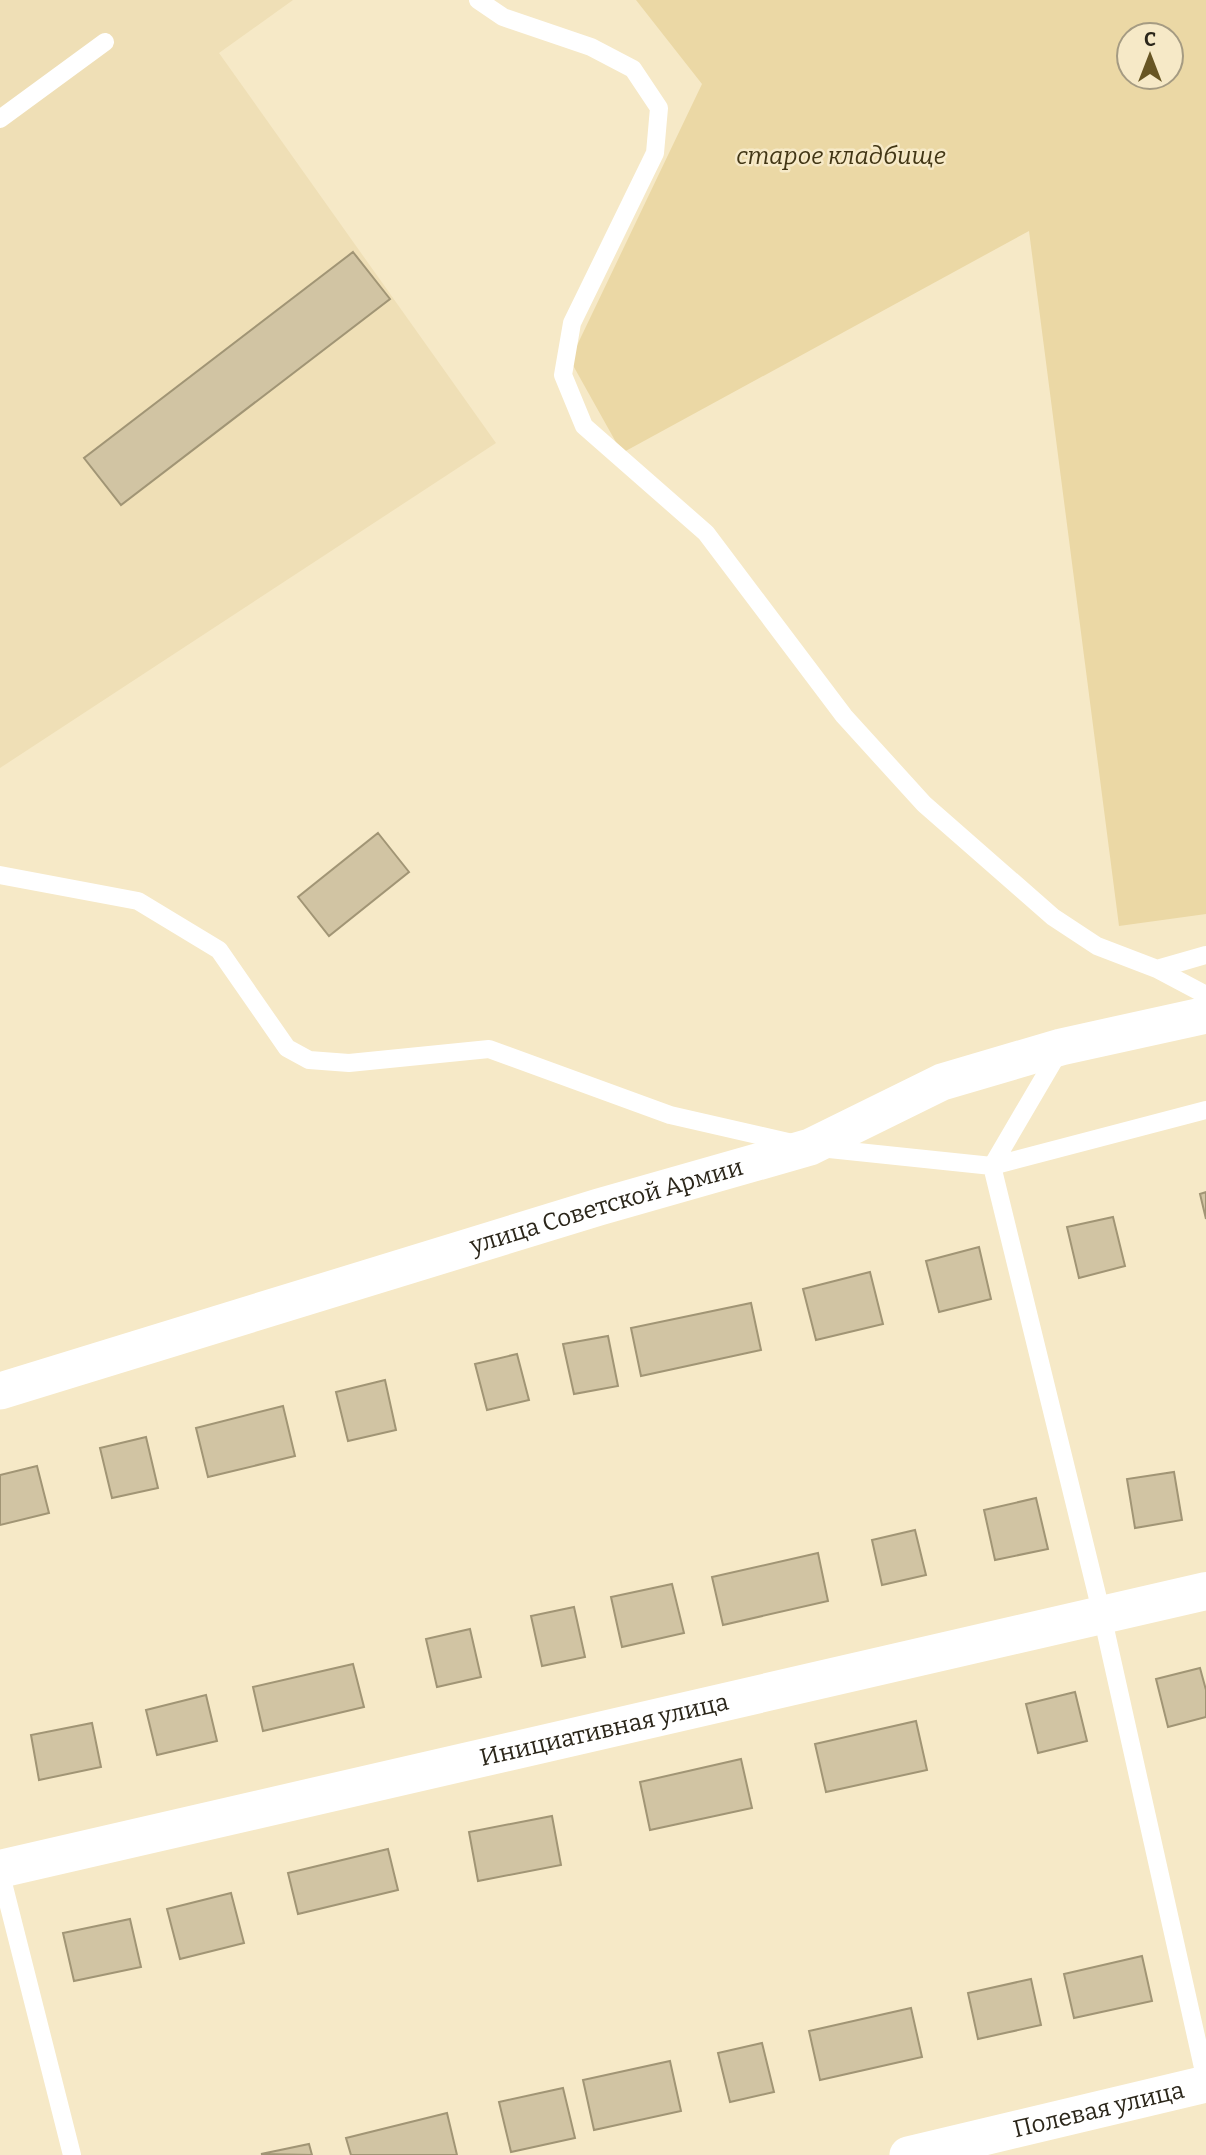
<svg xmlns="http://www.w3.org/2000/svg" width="1206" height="2155" font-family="Bitter,serif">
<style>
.built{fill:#efdfb6}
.green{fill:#ebd8a5;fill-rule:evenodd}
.building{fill:#d1c4a3;stroke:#a19575;stroke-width:2}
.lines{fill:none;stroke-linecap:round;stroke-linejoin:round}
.lane{stroke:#fff;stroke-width:18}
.street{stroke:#fff;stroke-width:37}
.secondary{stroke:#fff;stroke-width:38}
.labels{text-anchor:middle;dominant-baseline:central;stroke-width:5;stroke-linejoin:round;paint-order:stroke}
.park-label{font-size:24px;font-style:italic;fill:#423615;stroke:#f6e9c7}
.street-label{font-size:24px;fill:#2b261a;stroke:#f6e9c7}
</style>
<rect width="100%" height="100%" fill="#f6e9c7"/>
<path class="built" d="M0 0H293L219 53 496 443 0 768Z"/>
<path class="green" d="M636 0H1206V914L1119 926 1029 231 622 453 570 360 702 84ZM1129 35H1171V77H1129Z"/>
<path class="building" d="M353 252 390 299 121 505 84 458Z
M378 833 409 872 329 936 298 897Z
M1206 1192V1219L1200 1194Z
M1113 1217 1125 1266 1079 1278 1067 1227Z
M979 1247 991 1299 939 1312 926 1261Z
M870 1272 883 1324 816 1340 803 1289Z
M751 1303 761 1350 641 1376 631 1328Z
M608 1336 618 1386 574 1394 563 1344Z
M517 1354 529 1400 487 1410 475 1364Z
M385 1380 396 1430 348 1441 336 1392Z
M283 1406 295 1456 208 1477 196 1428Z
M146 1437 158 1488 112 1498 100 1448Z
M37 1466 49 1513 0 1525V1475Z
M1174 1472 1182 1520 1135 1528 1127 1479Z
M1036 1498 1048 1549 995 1560 984 1510Z
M915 1530 926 1575 882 1585 872 1540Z
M818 1553 828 1601 723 1625 712 1577Z
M672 1584 684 1633 622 1647 611 1597Z
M574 1607 585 1657 542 1666 531 1616Z
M470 1629 481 1677 437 1687 426 1639Z
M353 1664 364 1707 263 1731 253 1687Z
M1200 1668 1206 1690V1717L1168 1727 1156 1679Z
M1075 1692 1087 1741 1038 1753 1026 1704Z
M206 1695 217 1741 157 1755 146 1710Z
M916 1721 927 1770 826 1792 815 1744Z
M92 1723 101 1767 39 1780 31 1735Z
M741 1759 752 1808 650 1830 640 1782Z
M552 1816 561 1865 478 1881 469 1832Z
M388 1849 398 1890 298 1914 288 1873Z
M231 1893 244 1943 180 1959 167 1909Z
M130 1919 141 1967 74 1981 63 1933Z
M1142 1956 1152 2001 1074 2018 1064 1974Z
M1031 1979 1041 2025 978 2039 968 1993Z
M911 2008 922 2057 820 2080 809 2031Z
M762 2043 774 2092 730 2102 718 2053Z
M670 2061 681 2111 594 2130 583 2080Z
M563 2088 575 2138 511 2152 499 2102Z
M447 2113 457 2155H351L346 2138Z
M309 2144 312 2155 261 2154Z"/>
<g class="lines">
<path class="lane" d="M478 0 503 17 591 47 633 69 659 108 655 153 572 323 563 375 584 426 706 533 844 716 924 804 1053 917 1097 946 1157 969 1206 995
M0 119 105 42
M0 875 138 901 219 950 287 1048 309 1060 349 1063 489 1049 670 1115 810 1147 992 1166 1206 1110
M1157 969 1206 955
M1060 1050 992 1166 1102 1615 1206 2081
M0 1871 72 2155"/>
<g class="street">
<path id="s1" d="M0 1391 599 1207 810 1147 942 1082 1061 1047 1206 1015"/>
<path id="s2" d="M908 2155 1206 2084"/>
</g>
<path class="secondary" id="s3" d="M0 1869 1206 1591"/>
</g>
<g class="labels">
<g class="park-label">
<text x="841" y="156">старое кладбище</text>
</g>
<g class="street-label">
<text stroke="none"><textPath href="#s1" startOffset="634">улица Советской Армии</textPath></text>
<text stroke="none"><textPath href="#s3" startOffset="620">Инициативная улица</textPath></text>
<text stroke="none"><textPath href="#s2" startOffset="196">Полевая улица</textPath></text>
</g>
</g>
<g transform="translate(1150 56)"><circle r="33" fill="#f6e9c7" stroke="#a59b82" stroke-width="2"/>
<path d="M0-5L12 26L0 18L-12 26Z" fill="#675523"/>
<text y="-10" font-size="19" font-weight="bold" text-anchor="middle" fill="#2b261a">С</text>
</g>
</svg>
